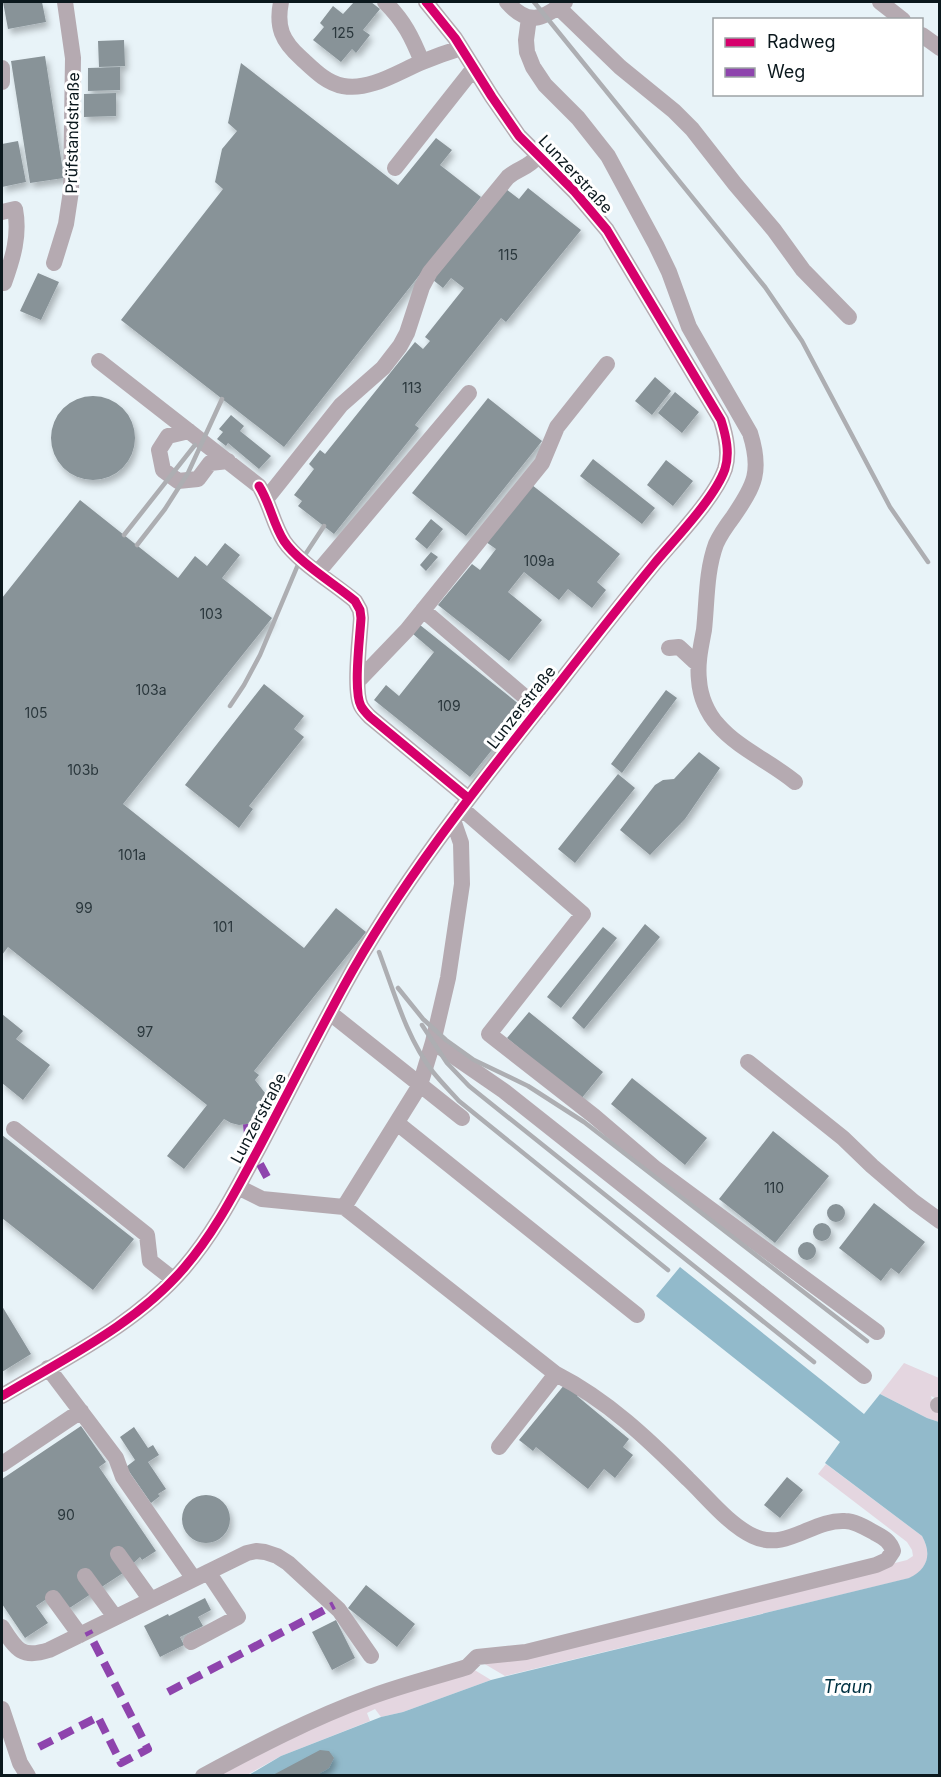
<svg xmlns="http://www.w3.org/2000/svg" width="941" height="1777" font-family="Inter,sans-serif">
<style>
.green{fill:#e4d6e0}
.water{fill:#92bacb}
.building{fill:#889398;filter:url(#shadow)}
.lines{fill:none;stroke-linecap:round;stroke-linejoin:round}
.minor{stroke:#b5aab1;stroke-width:16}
.rail{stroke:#adaeb2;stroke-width:4.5}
.quiet{stroke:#8e44ad;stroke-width:8;stroke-dasharray:15 8;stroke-linecap:butt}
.cycleway-casing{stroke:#fff;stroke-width:13}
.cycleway{stroke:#d6006c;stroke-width:9}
.labels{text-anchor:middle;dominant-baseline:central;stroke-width:6;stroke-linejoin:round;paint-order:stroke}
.number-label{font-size:14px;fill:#2a373c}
.street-label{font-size:16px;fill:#0b181d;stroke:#fff}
.water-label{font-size:18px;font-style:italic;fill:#003242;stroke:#fff}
</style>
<defs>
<filter id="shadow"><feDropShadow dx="3" dy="5" stdDeviation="3" flood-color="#0004"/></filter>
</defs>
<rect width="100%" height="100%" fill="#e8f3f8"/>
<path class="green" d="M904 1363 939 1378V1400L931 1396 934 1408 939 1410V1422L927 1418 880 1394Z
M826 1464 922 1536C932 1554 928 1569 910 1578L505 1676 483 1663 526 1655 907 1560 913 1556 912 1550 907 1542 818 1474Z
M473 1669 491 1680 403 1712 381 1717 375 1709 367 1713 370 1721 281 1756 247 1775 211 1776 337 1714Z"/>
<path class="water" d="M680 1267 864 1414 880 1394 927 1418 939 1422V1775L247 1776 281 1756 345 1731 381 1717 403 1712 491 1680 909 1578C928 1569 932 1554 922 1536L825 1463 840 1442 656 1296Z"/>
<path class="building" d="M3 2H42L46 22 8 29Z
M354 2H371L380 9 363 30 370 35 356 53 352 49 341 62 313 40 324 27 320 23 333 6 343 14Z
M124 40 125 66 99 67 98 41Z
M45 56 64 178 30 183 11 61Z
M241 63 398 185 436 138 452 150 440 165 481 197 284 447 121 320 223 189 215 182 222 149 237 131 228 123Z
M120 67V90L88 91V68Z
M116 93V116L84 117V94Z
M18 141 26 182 2 187V144Z
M528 188 581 230 506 322 501 318 415 425 419 428 334 534 298 506 302 501 294 495 314 469 309 464 320 450 325 454 415 342 423 349 430 341 425 337 464 288 451 278 443 288 433 280 506 189 519 199Z
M38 273 59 282 41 320 20 311Z
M655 377 671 391 652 415 635 401Z
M675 392 699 412 682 433 658 413Z
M51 438a42 42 0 1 1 84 0a42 42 0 1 1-84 0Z
M488 398 542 441 466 536 412 493Z
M231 415 244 426 240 431 271 456 259 469 228 443 226 446 217 439 223 432 219 429Z
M593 459 655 508 642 524 580 476Z
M666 460 693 481 673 506 647 485Z
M532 485 620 554 597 582 606 590 592 608 568 589 559 600 524 572 508 592 542 620 509 661 438 605 472 564 480 570 496 549 486 542Z
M80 500 178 578 195 556 207 566 225 543 240 555 222 578 272 618 123 804 304 948 336 908 366 932 254 1071 259 1075 255 1080 265 1093 266 1101 264 1109 260 1116 254 1121 247 1124 239 1125 231 1123 224 1119 184 1169 167 1156 207 1105 8 947 2 955V598Z
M431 519 443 529 427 549 415 539Z
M431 552 438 557 426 571 420 565Z
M420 625 525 709 470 777 374 700 386 685 399 696 434 652 413 634Z
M264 684 304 716 294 729 304 737 249 806 253 809 239 828 185 785Z
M666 690 677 698 622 773 611 764Z
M699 752 720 768 685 819 650 855 620 830 655 785 663 780 674 779Z
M618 774 635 788 575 863 558 849Z
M645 924 660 937 584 1029 572 1018Z
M603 927 617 938 561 1008 547 997Z
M529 1012 603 1072 581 1099 507 1038Z
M2 1014 23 1031 16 1039 50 1065 23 1100 2 1083Z
M632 1078 707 1138 685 1165 611 1104Z
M773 1131 829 1176 775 1243 719 1199Z
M2 1135 134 1239 93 1290 2 1218Z
M874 1203 925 1242 899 1274 891 1268 881 1281 839 1248Z
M827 1213a9 9 0 1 1 18 0a9 9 0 1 1-18 0Z
M813 1232a9 9 0 1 1 18 0a9 9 0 1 1-18 0Z
M798 1251a9 9 0 1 1 18 0a9 9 0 1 1-18 0Z
M2 1306 31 1354 2 1372Z
M565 1384 579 1394 577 1396 629 1439 623 1447 633 1455 615 1478 604 1469 588 1489 536 1447 533 1451 519 1440Z
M81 1426 106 1462 99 1467 156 1551 142 1560 140 1557 123 1573 68 1609 57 1592 36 1606 48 1623 25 1638 2 1604V1479Z
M134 1427 148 1448 153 1445 159 1455 148 1462 166 1489 158 1494 160 1496 151 1503 126 1467 135 1460 120 1437Z
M787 1477 803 1490 780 1518 764 1505Z
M182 1519a24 24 0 1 1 48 0a24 24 0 1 1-48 0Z
M366 1585 415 1624 397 1647 348 1608Z
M205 1598 211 1610 198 1617 203 1626 180 1637 184 1645 160 1657 144 1626 168 1614 169 1616Z
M336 1620 355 1658 332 1670 312 1632Z
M320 1750 329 1751 334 1758 329 1768 315 1776H271Z"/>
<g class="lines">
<path class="minor" d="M281 2C276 27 282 41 301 58 313 69 326 83 343 86 370 91 398 72 422 62 434 57 448 52 461 48
M385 2C404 21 412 37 422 62
M507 2C528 26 542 20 565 2
M880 2 903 20
M558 7 620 67 674 111 692 129 735 184 774 230 803 270 849 317
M529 18 526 40 527 52 533 67 545 85 578 118 608 156 656 245 669 272 689 327 750 433C762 471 755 485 733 517 727 525 720 535 716 544 706 571 707 602 704 630 701 646 697 663 699 680 700 696 707 713 718 725 739 749 771 762 795 782
M922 35 940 48
M2 68V82
M395 168 474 68
M2 212 15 209C20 235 13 258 4 283
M54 263 66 224 71 191 73 58 65 2
M99 361 259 486C270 503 273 524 284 541 298 562 335 584 355 601L360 610 361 618C360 637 353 691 361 706 363 710 367 714 370 717L468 798
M189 431 168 436 159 450 163 470 178 481 198 479 210 463 228 461
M267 498 341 405 383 368 400 346 407 333 422 287 430 272 508 177C520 167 527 169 538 156
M318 572 469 393
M423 610 539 709
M669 648 679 647 693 660 698 664
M358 681 407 630 542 463 557 427 607 364
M461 808 583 914 489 1034 594 1116 656 1169 877 1332
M330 1013 462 1118
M433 1042 504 1091 864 1376
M748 1062 843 1138 872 1166 914 1202 940 1221
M397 1123 637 1315
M14 1129 147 1235 150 1261 173 1279
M238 1187 262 1199 344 1207 556 1374 499 1447
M344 1207 420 1085 433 1042 448 978 462 884 461 843 453 820
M48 1368 116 1458 123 1477 194 1579
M2 1396C65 1358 135 1325 184 1268 216 1231 237 1188 260 1146 288 1093 315 1039 344 986 403 878 481 782 557 686 589 645 621 604 654 564 674 540 715 498 725 469 730 453 726 436 721 420L607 230 575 192 519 136 492 97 455 38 426 2
M938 1405H940
M2 1464 81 1411
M118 1554 151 1600
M85 1576 115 1617
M53 1598 80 1635
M2 1627C16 1649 21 1659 49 1650L247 1553 256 1551 265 1552 277 1556 288 1563 339 1610 371 1656
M191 1642 238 1617 208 1572
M2 1709 20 1763 28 1776
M203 1776C257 1747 312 1718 370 1697 402 1685 435 1677 467 1667L477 1657 526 1652 876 1565 887 1560 893 1551C890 1541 884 1538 875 1533 866 1528 855 1521 845 1521 813 1519 786 1552 753 1536 729 1525 707 1497 688 1479 648 1439 607 1400 556 1374"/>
<path class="rail" d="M534 2 765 287 802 341 890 507 928 562
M124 535 195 445
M137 545 165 509 188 473 222 399
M230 706 244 685 260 655 297 567 324 526
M379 952C394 992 407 1039 433 1072 441 1082 450 1091 459 1101L668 1270
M398 988 423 1019 446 1040 474 1060 528 1086 584 1122 867 1341
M422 1025 447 1063 469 1086 814 1362"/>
<path class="quiet" d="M247 1124 249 1145
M260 1164 267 1177
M168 1692 334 1605
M39 1747 98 1717 121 1763 148 1749 88 1631"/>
<g class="cycleway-casing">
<path id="cycleway" d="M259 486C270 503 273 524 284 541 298 562 335 584 355 601L360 610 361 618C360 637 353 691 361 706 363 710 367 714 370 717L468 798
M2 1396C65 1358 135 1325 184 1268 216 1231 237 1188 260 1146 288 1093 315 1039 344 986 403 878 481 782 557 686 589 645 621 604 654 564 674 540 715 498 725 469 730 453 726 436 721 420L607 230 575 192 519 136 492 97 455 38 426 2"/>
</g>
<use href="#cycleway" class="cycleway"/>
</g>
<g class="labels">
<g class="number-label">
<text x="343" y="32">125</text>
<text x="508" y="254">115</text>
<text x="412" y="387">113</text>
<text x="539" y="560">109a</text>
<text x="211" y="613">103</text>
<text x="151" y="689">103a</text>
<text x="449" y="705">109</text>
<text x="36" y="712">105</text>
<text x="83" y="769">103b</text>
<text x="132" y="854">101a</text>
<text x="84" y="907">99</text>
<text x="223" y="926">101</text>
<text x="145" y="1031">97</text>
<text x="774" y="1187">110</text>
<text x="66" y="1514">90</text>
</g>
<g class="street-label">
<text transform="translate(72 133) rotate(-89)">Prüfstandstraße</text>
<text transform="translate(576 174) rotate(47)">Lunzerstraße</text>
<text transform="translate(521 707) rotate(-52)">Lunzerstraße</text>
<text transform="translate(258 1118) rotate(-62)">Lunzerstraße</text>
</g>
<g class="water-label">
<text x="848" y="1686">Traun</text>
</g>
</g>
<rect width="941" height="1777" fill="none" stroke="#0b181d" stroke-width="6"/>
<rect x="713" y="18" width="210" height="78" fill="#ffffff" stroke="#9da3a5" stroke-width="1.5"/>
<rect x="725" y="38" width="30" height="9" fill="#d6006c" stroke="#9da3a5" stroke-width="1.5"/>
<text x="767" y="48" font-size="18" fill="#0b181d">Radweg</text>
<rect x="725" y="68" width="30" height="9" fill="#8e44ad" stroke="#9da3a5" stroke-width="1.5"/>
<text x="767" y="78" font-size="18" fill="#0b181d">Weg</text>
</svg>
